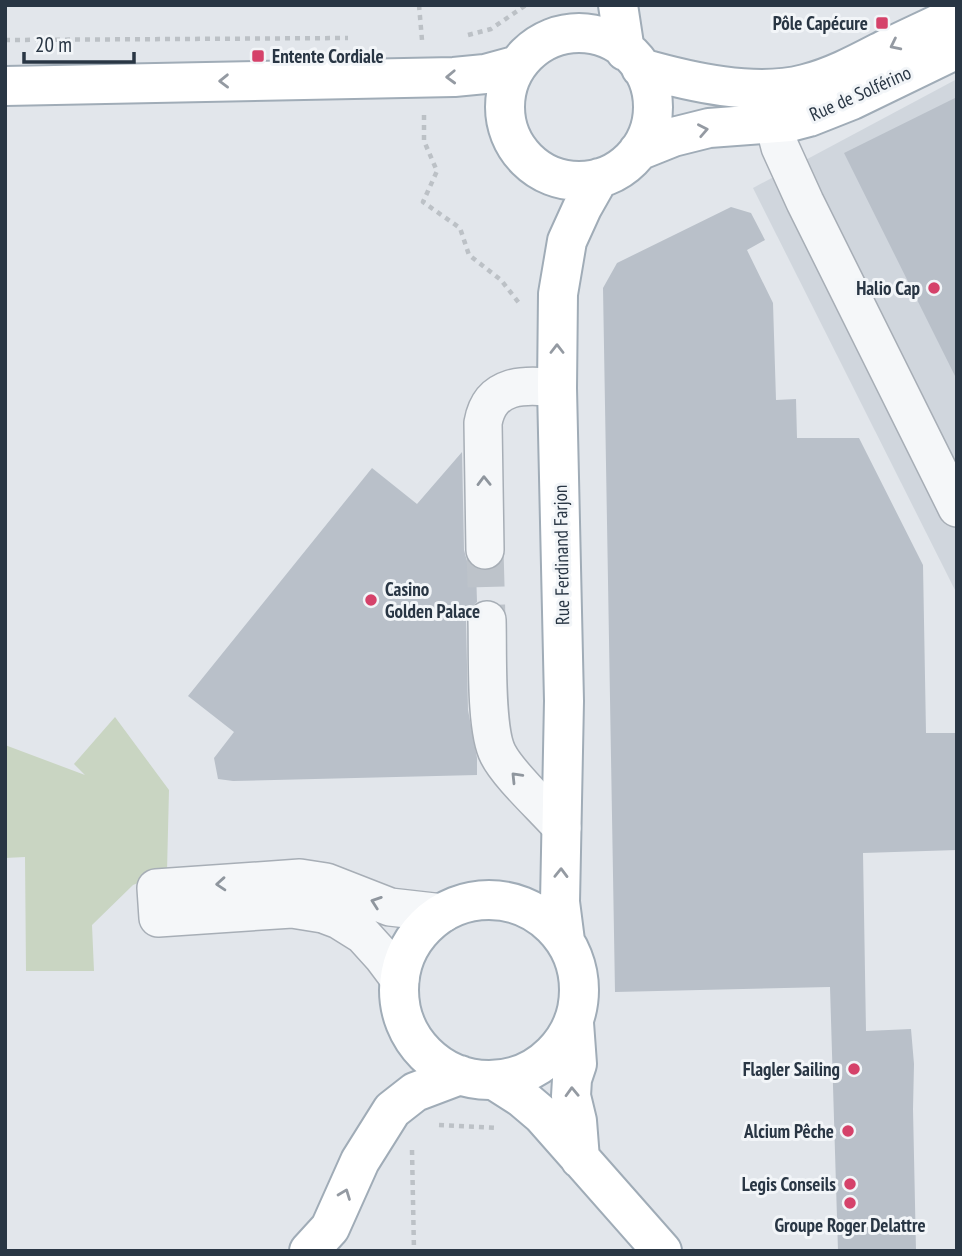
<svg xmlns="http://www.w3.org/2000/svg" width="962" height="1256" font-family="'PT Sans Narrow',sans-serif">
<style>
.built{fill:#d0d6dd}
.green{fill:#c9d5c2}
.building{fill:#b9c0c9}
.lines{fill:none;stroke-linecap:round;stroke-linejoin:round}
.minor-tunnel{stroke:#bdc3ca;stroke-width:37;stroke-dasharray:37 18;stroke-linecap:butt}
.minor-casing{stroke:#a7aeb6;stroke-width:40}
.major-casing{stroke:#a0acb7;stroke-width:42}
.path{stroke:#bcc1c6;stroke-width:4.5;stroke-dasharray:5 5;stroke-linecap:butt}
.minor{stroke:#f5f7f9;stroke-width:37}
.major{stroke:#fff;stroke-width:38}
.oneway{stroke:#949aa2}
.oneway2{stroke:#8f969e}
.poi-dot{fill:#d5426a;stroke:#f2f5f8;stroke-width:2.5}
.labels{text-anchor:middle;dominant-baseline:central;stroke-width:6;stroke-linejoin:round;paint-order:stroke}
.poi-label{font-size:19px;font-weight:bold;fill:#293644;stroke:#f2f5f8;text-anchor:end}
.street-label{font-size:19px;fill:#293644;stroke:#f2f5f8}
</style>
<rect width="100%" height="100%" fill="#e2e6eb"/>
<path class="built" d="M957 79V594L753 188Z"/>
<path class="green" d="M115 717 169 790 167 871 133 885 92 925 94 971H26L25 857 5 858V745L85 775 74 764Z"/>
<path class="building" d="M957 97V380L844 153Z
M731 207 751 213 765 240 747 250 773 303 776 400 796 399 797 438H859L923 565 926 733H957V850L863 853 866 1031 911 1029 914 1064 913 1109 916 1251H838L830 987 615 992 603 288 617 263Z
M462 452 464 550 467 561 476 569 477 602 469 609 466 620 468 710 477 758V775L233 781 218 779 214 758 234 732 188 696 372 468 417 504Z"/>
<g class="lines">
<path class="minor-tunnel" d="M485 550 487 620"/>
<g class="minor-casing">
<path id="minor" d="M774 124 780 147 805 202 957 508
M485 550 483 423C490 383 525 384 557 388
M487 620C488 651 485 730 498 754 509 776 545 808 562 828
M400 980 382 956 363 935 339 920 323 914 292 909 158 918 156 888 300 878 326 882 390 907 443 913"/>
</g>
<g class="major-casing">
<path id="major" d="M618 5 625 51
M505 107a74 74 0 1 1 148 0a74 74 0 1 1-148 0Z
M641 68C690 82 755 97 805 84 833 77 859 63 884 50 908 38 933 27 957 15
M5 86 454 77 485 74 518 65
M638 151 673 137 709 128 790 122 809 117 852 100 957 49
M399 990a90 90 0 1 1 180 0a90 90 0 1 1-180 0Z
M565 941 560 902 564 701 557 388 558 294 567 241 582 208 599 178
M574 1023 577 1064 572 1079 571 1096 577 1121 580 1159
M494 1080 522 1098 542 1115 662 1251
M309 1251 330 1228 360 1161 392 1110 415 1092 460 1075"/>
</g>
<path class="path" d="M419 5 422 40
M468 35 491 29 526 5
M5 40 348 38
M424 115V141L437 171 423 202 460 228 469 255 501 280 519 303
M439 1125 497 1128
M412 1150 414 1251"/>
<use href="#minor" class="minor"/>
<use href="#major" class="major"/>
</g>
<defs><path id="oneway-chevron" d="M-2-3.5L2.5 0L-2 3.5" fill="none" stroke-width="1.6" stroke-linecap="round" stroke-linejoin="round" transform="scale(1.75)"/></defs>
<g class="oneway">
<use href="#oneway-chevron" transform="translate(895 45) rotate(154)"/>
<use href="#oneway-chevron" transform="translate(451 77) rotate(178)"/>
<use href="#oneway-chevron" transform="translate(224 81) rotate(179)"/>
<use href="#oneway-chevron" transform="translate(703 130) rotate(-11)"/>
<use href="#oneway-chevron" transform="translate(557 349) rotate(-90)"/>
<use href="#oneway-chevron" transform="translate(561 873) rotate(-89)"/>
<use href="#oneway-chevron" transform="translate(572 1092) rotate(-92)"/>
<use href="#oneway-chevron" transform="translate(345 1194) rotate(-69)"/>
</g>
<g class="oneway2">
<use href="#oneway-chevron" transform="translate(484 481) rotate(-91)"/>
<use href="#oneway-chevron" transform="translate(516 777) rotate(-134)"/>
<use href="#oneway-chevron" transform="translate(221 884) rotate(176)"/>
<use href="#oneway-chevron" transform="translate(376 902) rotate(-161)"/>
</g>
<g class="poi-dot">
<rect x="875" y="16" width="14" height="14" rx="3.5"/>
<rect x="251" y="49" width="14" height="14" rx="3.5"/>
<circle cx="934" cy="288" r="7"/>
<circle cx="371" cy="600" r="7"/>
<circle cx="854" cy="1069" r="7"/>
<circle cx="848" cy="1131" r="7"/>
<circle cx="850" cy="1184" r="7"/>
<circle cx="850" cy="1203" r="7"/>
</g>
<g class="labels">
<g class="poi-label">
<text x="868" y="23">Pôle Capécure</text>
<text x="272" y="56" text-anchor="start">Entente Cordiale</text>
<text x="920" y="288">Halio Cap</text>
<text x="385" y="589" text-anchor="start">Casino<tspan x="385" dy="22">Golden Palace</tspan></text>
<text x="840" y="1069">Flagler Sailing</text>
<text x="834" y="1131">Alcium Pêche</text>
<text x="836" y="1184">Legis Conseils</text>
<text x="850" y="1225" text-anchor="middle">Groupe Roger Delattre</text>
</g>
<g class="street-label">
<text transform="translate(860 93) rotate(-24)">Rue de Solférino</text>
<text transform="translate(561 555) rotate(-91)">Rue Ferdinand Farjon</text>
</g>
</g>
<rect width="962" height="1256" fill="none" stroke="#293644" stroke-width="14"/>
<path d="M24 52v10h110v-10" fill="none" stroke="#293644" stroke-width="3.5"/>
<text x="35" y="52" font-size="21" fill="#293644" stroke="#f2f5f8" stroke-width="5" paint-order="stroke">20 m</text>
</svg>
